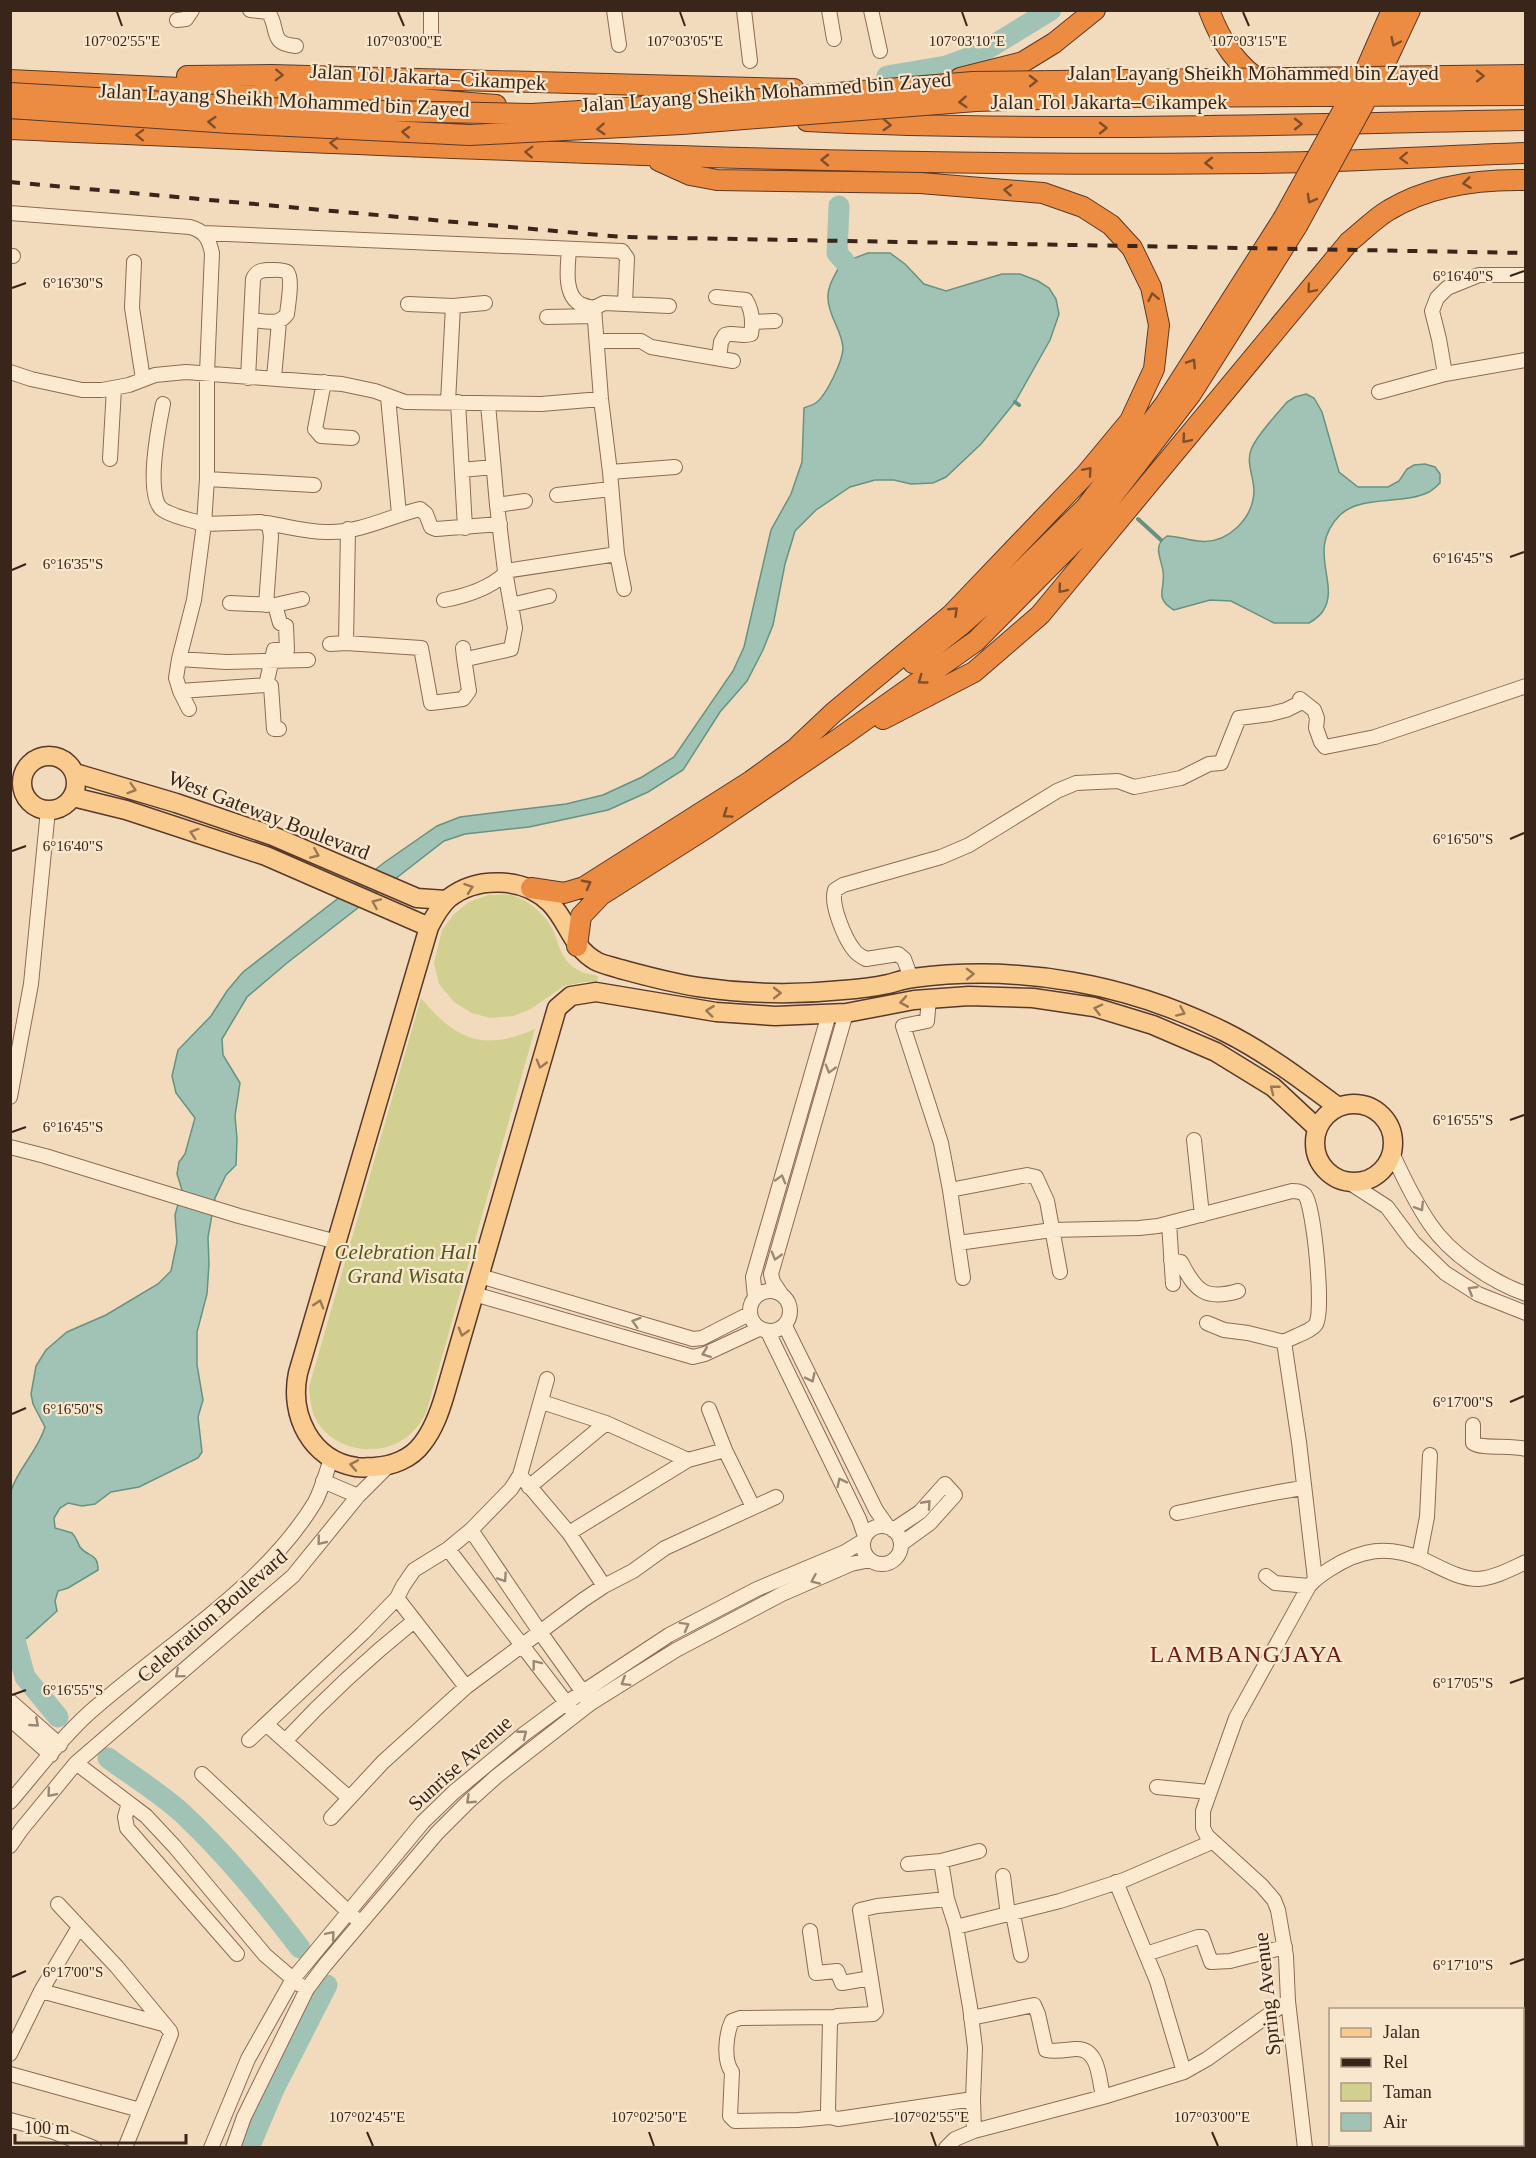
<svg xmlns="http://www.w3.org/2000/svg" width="1536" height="2158" font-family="'Times New Roman',serif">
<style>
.green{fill:#d1d090}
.water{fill:#a1c3b5;stroke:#679282;stroke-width:1.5}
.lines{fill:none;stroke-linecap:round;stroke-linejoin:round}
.stream{stroke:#679282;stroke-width:4}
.river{stroke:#a1c3b5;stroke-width:21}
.minor-casing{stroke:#8c6b54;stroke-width:16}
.major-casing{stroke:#593929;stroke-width:21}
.highway-casing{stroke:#593929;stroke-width:22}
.minor{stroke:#fcead0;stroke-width:14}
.major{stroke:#facb8f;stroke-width:18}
.highway{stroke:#ec8c43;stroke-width:20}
.rail{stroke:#39251a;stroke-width:4;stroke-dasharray:10 10;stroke-linecap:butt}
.highway-bridge-casing{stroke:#593929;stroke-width:22;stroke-linecap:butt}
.highway-bridge{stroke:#ec8c43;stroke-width:20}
.oneway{stroke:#814e2a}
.oneway2{stroke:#9a7854}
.oneway3{stroke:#9a8875}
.ticks{fill:none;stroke:#39251a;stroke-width:2}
.labels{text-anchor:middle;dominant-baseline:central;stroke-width:4.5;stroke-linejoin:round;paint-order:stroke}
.street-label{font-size:21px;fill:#39251a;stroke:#f9e7cd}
.park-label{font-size:21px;font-style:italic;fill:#51581f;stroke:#f9e7cd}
.quarter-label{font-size:24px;letter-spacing:1.5px;fill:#6b1c15;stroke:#f9e7cd}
.ticks-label{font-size:15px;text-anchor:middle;fill:#39251a;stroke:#f9e7cd;stroke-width:4.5;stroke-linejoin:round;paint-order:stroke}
</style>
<rect width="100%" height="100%" fill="#f2dbbd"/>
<path class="green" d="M488 895C495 895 504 894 511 895 527 899 546 915 553 930 560 946 561 962 580 971 585 974 592 974 598 976L597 983 584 982 564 986 531 1009 513 1016 490 1018 472 1013 454 1002 439 984 434 963 442 930 454 914 469 902Z
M421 998C456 1040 483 1052 535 1029L426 1413C423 1418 420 1424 416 1428 391 1459 339 1455 318 1423 311 1412 310 1400 309 1387Z"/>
<path class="water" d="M868 253H890L905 264 924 284 946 291 1002 274H1020L1038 281 1049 288 1056 299 1059 314 1050 340 1015 402 981 444 946 477 933 483 911 484 894 480H875L850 487 816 510 795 531 785 564 773 625 763 650 747 681 720 712 683 770 648 792 608 810 529 827 465 834 444 841 287 963 247 997 222 1039 223 1055 240 1083 235 1116 237 1139 236 1165 226 1175 215 1198 208 1237 209 1264 207 1294 197 1332V1365L203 1400 198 1417 202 1452 198 1458 139 1487 111 1492 95 1504 82 1506 68 1503 60 1508 54 1518 55 1528 72 1533C77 1538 77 1542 80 1547 88 1558 98 1552 98 1570L68 1588 58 1591 55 1601 57 1611 27 1638 11 1643V1491C18 1468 38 1451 45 1427L33 1404 31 1394 36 1366 46 1350 67 1332 106 1315 158 1284 171 1271 177 1242 175 1215 182 1190 177 1174 179 1162 185 1154 195 1118 176 1093 172 1076 178 1050 211 1016 227 991 243 972 385 862 437 826 460 817 566 804 603 795 642 777 674 757 733 671 744 647 771 530 791 494 802 462 804 408C808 406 814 405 817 402 827 394 843 360 843 348 842 330 828 316 828 298 827 286 836 274 841 263Z
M1306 394 1314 398 1322 412 1339 472 1358 487H1388L1399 481 1407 469 1414 465 1425 464 1435 467 1440 474V483C1437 486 1433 490 1429 492 1404 505 1360 495 1340 515 1305 550 1341 584 1323 611 1320 616 1314 620 1309 623H1274L1231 601 1210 600 1174 610C1153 598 1166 589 1163 571 1161 557 1152 546 1167 536 1178 536 1187 540 1198 541 1227 545 1253 519 1254 491 1254 478 1246 463 1251 450 1255 437 1278 413 1287 402L1295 397Z"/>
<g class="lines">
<path class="stream" d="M1015 402 1019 405
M1138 519 1161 540"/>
<path class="river" d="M887 76 946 66 979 54 1051 10
M839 206 837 253 845 262
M17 1614 15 1640 25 1677 58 1717
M108 1758C132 1776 160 1793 182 1813 226 1854 263 1900 300 1948
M249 2148 274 2089 327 1985"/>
<g class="minor-casing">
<path id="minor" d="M250 10 268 12C280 28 268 44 296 46
M614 10 619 45
M744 10 750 61
M829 10 834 39
M871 10 880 51
M177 20 186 19 192 10
M431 40V10
M10 213 190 227C205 231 209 239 212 253L207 373V479L204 524 261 522 269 525 271 536 266 605
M204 233 622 251 627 258 625 303
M569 249C568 265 563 294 580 304 584 306 589 307 594 308L604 303 669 306
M10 256H13
M134 262 132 308 143 379
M716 297 746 300C752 310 753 323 751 334 742 337 734 332 725 335L721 342 719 358
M408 304 453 306
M594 308 601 399 610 472 617 554 624 589
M547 317 594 316
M752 322 775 321
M597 341H641L651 347 733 361
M10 372 31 379 82 390H102L129 385 155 375 186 372 342 384 375 391 405 402 541 404 601 399
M1445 374 1439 339 1432 311 1437 298 1447 288 1479 275H1526
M248 378 253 279C256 272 260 270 268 270 273 270 283 269 287 272 293 278 288 305 287 314 279 326 265 321 252 320
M274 378 279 322
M324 382 315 429 321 436 352 438
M1379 392 1445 374 1526 360
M388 397 399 514
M448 402 453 306 485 303
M458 402 465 528
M163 404C159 424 144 498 163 510 174 517 191 520 204 524L194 600 179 659 176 678 180 691 189 709
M110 459 114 388
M462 470 493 467
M610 472 675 467
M207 479 314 485
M557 495 611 489
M497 505 525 501
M266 523C287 526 310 533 330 532 361 532 391 516 420 509L426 514 431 527 436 529 500 524
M348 529 346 643 421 648 431 703 463 699 469 691 464 658
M505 571 617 554
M444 600C466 596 488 589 505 574
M230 603 275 605 302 599
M511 605 549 596
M330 644 346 643
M463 648 464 658H471L511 649 515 628 505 571 497 505 488 404
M179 659 226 662 308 660
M266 685 271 686 274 729H279
M180 691 266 685 274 650H287L286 626 280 623 275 605
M911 978 904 959 898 954 866 959C862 957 857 954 854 950 845 939 830 904 835 890L843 885 941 857 969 845 1057 791 1076 783 1118 781 1134 787 1181 778 1209 764 1221 763 1239 718 1270 714 1286 710 1300 703V699L1314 710 1317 718 1316 728 1321 742 1325 747 1375 737 1526 686
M929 999 927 1021 903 1026 941 1143 950 1190 963 1278
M10 1097 31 984 48 810
M1194 1140 1202 1215
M10 1147 45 1156 239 1216 337 1242
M1393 1155C1404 1179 1415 1202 1430 1224 1450 1254 1492 1282 1526 1294
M1350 1183 1387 1207 1413 1242 1445 1273 1478 1294 1526 1313
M950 1190 1027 1175 1036 1177 1047 1201 1060 1272
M1169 1223 1173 1284
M958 1243 1052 1230 1139 1228 1158 1226 1292 1191C1297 1191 1301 1191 1305 1195 1314 1207 1324 1310 1316 1324 1312 1331 1292 1337 1284 1342L1299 1442 1315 1579
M1171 1260 1181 1262C1195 1290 1205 1301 1238 1291
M480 1276 693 1339 702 1338 749 1314
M750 1311a20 20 0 1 1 40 0a20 20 0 1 1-40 0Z
M474 1294 693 1357 705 1354 759 1329
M781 1294 773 1282 771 1274 846 1013
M755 1297 753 1277 829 1014
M1207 1323 1224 1330 1248 1333 1284 1342
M785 1326 876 1510 888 1527
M768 1332 859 1519 865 1536
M542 1402 606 1423 688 1460
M709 1409 725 1450 753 1507
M1473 1425V1443C1481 1449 1511 1445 1526 1449
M520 1475 569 1533 604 1586
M323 1481 358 1496
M529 1487 606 1423
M1177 1513C1220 1504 1261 1494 1304 1488
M863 1545a19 19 0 1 1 38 0a19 19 0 1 1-38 0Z
M471 1530 540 1632 587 1698
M893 1530 920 1512 945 1484 955 1495 930 1523 901 1544
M569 1533 688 1460 725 1450
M448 1549 571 1709
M1419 1558 1427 1517 1430 1455
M1266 1576 1275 1583 1309 1586
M397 1598 466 1687
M10 1701 60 1745
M10 1719 51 1755
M266 1724 349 1798
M249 1740 363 1633 397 1598 403 1586 414 1570 448 1549 471 1530 511 1489 520 1475 547 1379
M285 1741C325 1698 368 1658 414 1621
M76 1763 146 1816 175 1847 265 1955 300 1985
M202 1774 355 1918
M1157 1787 1209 1792
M10 1802C36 1772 60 1739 89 1713 162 1648 264 1587 315 1502 322 1489 326 1473 331 1459
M129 1803 125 1817 127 1828 237 1954
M331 1818 383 1762 466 1687 583 1600 604 1586 633 1571 665 1548 776 1497
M10 1846 21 1830 76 1763 293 1576 358 1496 388 1466
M941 1861 947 1899 956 1927 970 2007 975 2048 973 2099 974 2131
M908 1864 941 1861 979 1851
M1003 1876 1008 1915
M1116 1882 1157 1981 1184 2072
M947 1899 877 1906 860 1910 876 2011 873 2014 837 2016 830 2021 828 2110 830 2117 838 2119 973 2099
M58 1904 117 1967 170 2031 171 2034 125 2148
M1013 1914 1021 1955
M956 1927 1060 1901 1124 1880 1212 1842
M810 1931 816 1973 837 1971 842 1983 871 1978
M1146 1954 1198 1937H1202L1211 1962 1230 1961 1285 1947
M41 1991 163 2024
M971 2018 1034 2005 1038 2014 1046 2050C1055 2052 1066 2050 1075 2049 1099 2047 1099 2079 1103 2097
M10 2054 41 1991 79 1927
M10 2074 140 2110
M830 2117 798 2120 735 2121 730 2116 732 2072C723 2060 726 2034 732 2021L740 2018 834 2017
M10 2120 54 2132 94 2148
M211 2148 248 2059 293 1979 423 1822 454 1792 524 1734 566 1703 669 1635 757 1589 845 1552 863 1541
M233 2148 244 2117 307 1989 325 1965 437 1833 468 1802 497 1776 591 1703 676 1650 782 1594 851 1564 870 1560
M946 2148 955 2139 974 2131 1103 2097 1184 2072 1207 2059 1288 2001
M1305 2148 1288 2001 1286 1956 1278 1910 1274 1900 1262 1886 1207 1836 1203 1828V1811L1236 1718 1309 1586C1315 1579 1322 1574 1330 1569 1361 1549 1387 1545 1422 1559 1440 1567 1458 1579 1478 1579 1494 1578 1511 1569 1526 1562"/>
</g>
<g class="major-casing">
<path id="major" d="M22 783a27 27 0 1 1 54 0a27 27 0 1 1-54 0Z
M75 773 176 803 273 836 417 898 446 900
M73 797 126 810 266 856 429 927
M1315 1143a39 39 0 1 1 78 0a39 39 0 1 1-78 0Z
M1317 1128 1273 1087 1216 1052 1153 1025 1094 1007 1033 998 969 996 914 1000 846 1013 775 1016 716 1012 596 992 571 996 557 1008 445 1394C440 1411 434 1429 422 1444 411 1459 392 1466 374 1467 368 1467 361 1468 356 1467 311 1460 289 1415 298 1373L429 927C434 917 440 906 449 898 477 876 524 877 550 903 568 921 572 948 596 961 603 965 612 966 620 969 646 976 671 983 698 987 746 994 795 995 843 990 858 989 874 987 888 984 896 982 904 979 913 978 1020 964 1129 984 1225 1032 1265 1052 1302 1080 1338 1107"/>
</g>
<g class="highway-casing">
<path id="highway" d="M1209 10C1221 42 1237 67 1266 84
M1367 67 1392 10
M1380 74 1410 10
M187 76 272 75 794 89
M960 78 1023 62 1054 43 1095 10
M10 80 419 99 496 105
M807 121C1046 133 1286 124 1526 120
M10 129C427 147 842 168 1259 163 1348 162 1437 156 1526 153
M659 161 690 175 717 180 920 183 1043 193 1083 207 1111 225 1132 248 1151 287 1159 325 1154 369 1130 421 1086 474 951 615 833 713 798 746
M913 663 960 626 1010 582 1086 507 1165 404 1283 219
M883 719 974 672 1040 615 1349 242C1362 232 1375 218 1389 210 1430 185 1479 179 1526 180
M531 888 564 893 584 887 751 781 810 738
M577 946 581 916 601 895 708 827 841 737 976 641 1087 529 1191 394 1297 226"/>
</g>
<use href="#minor" class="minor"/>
<use href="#major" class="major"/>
<use href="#highway" class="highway"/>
<path class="rail" d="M10 182 622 237 1526 253"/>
<g class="highway-bridge-casing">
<path id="highway-bridge" d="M10 93 287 109 532 114 738 101 973 82 1526 75
M10 108 230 123 469 135 682 124 976 101 1112 97 1526 95
M1283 219 1356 87
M1297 226 1373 87"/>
</g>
<use href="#highway-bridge" class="highway-bridge"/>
</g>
<defs><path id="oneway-chevron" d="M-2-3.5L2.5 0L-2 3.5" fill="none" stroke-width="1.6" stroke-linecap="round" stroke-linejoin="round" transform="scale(1.5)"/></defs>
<g class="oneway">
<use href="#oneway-chevron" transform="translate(1395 42) rotate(115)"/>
<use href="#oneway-chevron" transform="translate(279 75) rotate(2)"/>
<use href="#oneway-chevron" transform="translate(1480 76) rotate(-1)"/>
<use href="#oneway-chevron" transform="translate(1033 81) rotate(-1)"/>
<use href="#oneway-chevron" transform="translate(963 102) rotate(176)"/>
<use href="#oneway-chevron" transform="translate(212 122) rotate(-176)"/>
<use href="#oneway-chevron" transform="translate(1298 124) rotate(-1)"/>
<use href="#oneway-chevron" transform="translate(887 125) rotate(3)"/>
<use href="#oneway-chevron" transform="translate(1103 128)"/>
<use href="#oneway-chevron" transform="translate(601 129) rotate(177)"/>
<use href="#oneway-chevron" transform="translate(406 132) rotate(-177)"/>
<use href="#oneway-chevron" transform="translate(140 135) rotate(-178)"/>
<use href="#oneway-chevron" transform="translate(334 143) rotate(-178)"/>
<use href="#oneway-chevron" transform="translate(529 152) rotate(-178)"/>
<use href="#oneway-chevron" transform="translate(1404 158) rotate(178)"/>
<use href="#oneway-chevron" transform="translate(825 160) rotate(-179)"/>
<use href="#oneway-chevron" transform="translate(1209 163) rotate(180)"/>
<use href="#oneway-chevron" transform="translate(1467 183) rotate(173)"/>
<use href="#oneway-chevron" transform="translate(1008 190) rotate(-175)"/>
<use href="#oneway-chevron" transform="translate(1311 199) rotate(119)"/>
<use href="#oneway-chevron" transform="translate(1311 289) rotate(130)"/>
<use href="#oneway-chevron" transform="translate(1153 297) rotate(-102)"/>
<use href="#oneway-chevron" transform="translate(1192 363) rotate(-57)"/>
<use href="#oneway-chevron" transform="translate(1186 439) rotate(130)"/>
<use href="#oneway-chevron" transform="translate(1088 471) rotate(-49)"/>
<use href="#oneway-chevron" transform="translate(1062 589) rotate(130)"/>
<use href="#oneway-chevron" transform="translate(954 611) rotate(-44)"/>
<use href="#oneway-chevron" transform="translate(922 680) rotate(144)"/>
<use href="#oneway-chevron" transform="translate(727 814) rotate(146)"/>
<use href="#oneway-chevron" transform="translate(587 884) rotate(-28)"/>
</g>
<g class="oneway2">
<use href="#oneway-chevron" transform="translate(132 789) rotate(17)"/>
<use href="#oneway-chevron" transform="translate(194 833) rotate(-162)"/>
<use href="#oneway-chevron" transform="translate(315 854) rotate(23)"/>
<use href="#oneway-chevron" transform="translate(469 888) rotate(-19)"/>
<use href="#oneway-chevron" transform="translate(376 903) rotate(-156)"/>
<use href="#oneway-chevron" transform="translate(970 974) rotate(-1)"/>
<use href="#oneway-chevron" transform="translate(777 993)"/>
<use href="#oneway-chevron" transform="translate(904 1002) rotate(170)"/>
<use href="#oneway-chevron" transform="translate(1098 1009) rotate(-166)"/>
<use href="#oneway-chevron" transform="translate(710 1011) rotate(-173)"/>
<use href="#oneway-chevron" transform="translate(1181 1012) rotate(24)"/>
<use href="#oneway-chevron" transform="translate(541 1064) rotate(106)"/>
<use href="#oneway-chevron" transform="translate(1274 1089) rotate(-142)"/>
<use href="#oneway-chevron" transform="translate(319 1304) rotate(-73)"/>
<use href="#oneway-chevron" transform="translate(463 1332) rotate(106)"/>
<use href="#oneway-chevron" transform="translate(354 1465) rotate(-170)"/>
</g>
<g class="oneway3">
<use href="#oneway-chevron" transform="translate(830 1069) rotate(106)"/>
<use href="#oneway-chevron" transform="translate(781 1179) rotate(-74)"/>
<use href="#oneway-chevron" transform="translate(1420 1207) rotate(58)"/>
<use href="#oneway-chevron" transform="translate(776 1256) rotate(106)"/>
<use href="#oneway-chevron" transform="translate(1472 1290) rotate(-149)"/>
<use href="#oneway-chevron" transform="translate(636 1322) rotate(-163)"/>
<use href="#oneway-chevron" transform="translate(706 1353) rotate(159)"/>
<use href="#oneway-chevron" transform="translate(811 1378) rotate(64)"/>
<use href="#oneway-chevron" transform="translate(841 1482) rotate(-116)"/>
<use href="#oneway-chevron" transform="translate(927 1504) rotate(-48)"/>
<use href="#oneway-chevron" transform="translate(321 1541) rotate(129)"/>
<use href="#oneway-chevron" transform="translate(503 1578) rotate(56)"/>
<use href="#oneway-chevron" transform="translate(815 1580) rotate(156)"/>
<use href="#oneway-chevron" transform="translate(685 1626) rotate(-29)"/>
<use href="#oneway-chevron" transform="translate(536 1664) rotate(-128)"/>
<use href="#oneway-chevron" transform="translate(179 1674) rotate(140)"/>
<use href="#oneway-chevron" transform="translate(625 1682) rotate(148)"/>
<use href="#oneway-chevron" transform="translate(35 1723) rotate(41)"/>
<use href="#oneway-chevron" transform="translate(523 1734) rotate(-38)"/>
<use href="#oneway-chevron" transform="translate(51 1793) rotate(130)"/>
<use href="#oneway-chevron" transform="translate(470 1800) rotate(137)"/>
<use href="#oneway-chevron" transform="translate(331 1935) rotate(-50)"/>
</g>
<path class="ticks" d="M117 12 122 26M398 12 404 26M680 12 685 26M962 12 967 26M1243 12 1249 26M1510 276 1524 271M12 288 26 283M1510 557 1524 552M12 570 26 564M1510 839 1524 833M12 851 26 846M1510 1120 1524 1115M12 1132 26 1127M1510 1402 1524 1396M12 1414 26 1408M1510 1683 1524 1678M12 1695 26 1690M1510 1964 1524 1959M12 1977 26 1971M367 2132 373 2146M649 2132 654 2146M931 2132 936 2146M1212 2132 1218 2146"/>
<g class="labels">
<g class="street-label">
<text x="1253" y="73">Jalan Layang Sheikh Mohammed bin Zayed</text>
<text transform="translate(428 77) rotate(3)">Jalan Tol Jakarta–Cikampek</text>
<text transform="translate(766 92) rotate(-4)">Jalan Layang Sheikh Mohammed bin Zayed</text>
<text transform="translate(284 100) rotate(3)">Jalan Layang Sheikh Mohammed bin Zayed</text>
<text x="1109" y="102">Jalan Tol Jakarta–Cikampek</text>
<text transform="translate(269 815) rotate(21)">West Gateway Boulevard</text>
<text transform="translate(212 1616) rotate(-41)">Celebration Boulevard</text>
<text transform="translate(460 1763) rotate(-42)">Sunrise Avenue</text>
<text transform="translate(1267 1994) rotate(-96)">Spring Avenue</text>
</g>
<g class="park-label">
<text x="406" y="1252">Celebration Hall<tspan x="406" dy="24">Grand Wisata</tspan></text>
</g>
<g class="quarter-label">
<text x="1247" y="1654">LAMBANGJAYA</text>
</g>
</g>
<g class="ticks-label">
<text x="122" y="46">107°02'55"E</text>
<text x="404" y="46">107°03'00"E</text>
<text x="685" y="46">107°03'05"E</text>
<text x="967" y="46">107°03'10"E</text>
<text x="1249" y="46">107°03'15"E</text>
<text x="1463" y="281">6°16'40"S</text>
<text x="73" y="288">6°16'30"S</text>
<text x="1463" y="563">6°16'45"S</text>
<text x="73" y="569">6°16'35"S</text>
<text x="1463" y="844">6°16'50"S</text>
<text x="73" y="851">6°16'40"S</text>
<text x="1463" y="1125">6°16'55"S</text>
<text x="73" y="1132">6°16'45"S</text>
<text x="1463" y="1407">6°17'00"S</text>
<text x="73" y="1414">6°16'50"S</text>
<text x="1463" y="1688">6°17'05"S</text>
<text x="73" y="1695">6°16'55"S</text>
<text x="1463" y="1970">6°17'10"S</text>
<text x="73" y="1977">6°17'00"S</text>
<text x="367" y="2122">107°02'45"E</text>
<text x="649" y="2122">107°02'50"E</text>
<text x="931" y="2122">107°02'55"E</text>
<text x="1212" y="2122">107°03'00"E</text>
</g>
<rect width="1536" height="2158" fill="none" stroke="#39251a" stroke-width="24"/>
<rect x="1329" y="2008" width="195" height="138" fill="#f9e7cd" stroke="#ac9985" stroke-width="1.5"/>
<rect x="1341" y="2028" width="30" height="9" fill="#facb8f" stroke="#ac9985" stroke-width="1.5"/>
<text x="1383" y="2038" font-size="18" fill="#39251a">Jalan</text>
<rect x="1341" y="2058" width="30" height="9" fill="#39251a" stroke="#ac9985" stroke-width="1.5"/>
<text x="1383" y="2068" font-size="18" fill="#39251a">Rel</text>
<rect x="1341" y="2083" width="30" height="18" fill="#d1d090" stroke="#ac9985" stroke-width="1.5"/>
<text x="1383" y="2098" font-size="18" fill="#39251a">Taman</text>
<rect x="1341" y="2113" width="30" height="18" fill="#a1c3b5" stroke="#ac9985" stroke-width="1.5"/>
<text x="1383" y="2128" font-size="18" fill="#39251a">Air</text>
<path d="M15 2134v9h171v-9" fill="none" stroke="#39251a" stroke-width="3"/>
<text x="24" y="2134" font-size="18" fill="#39251a" stroke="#f9e7cd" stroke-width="4.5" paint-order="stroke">100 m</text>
</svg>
